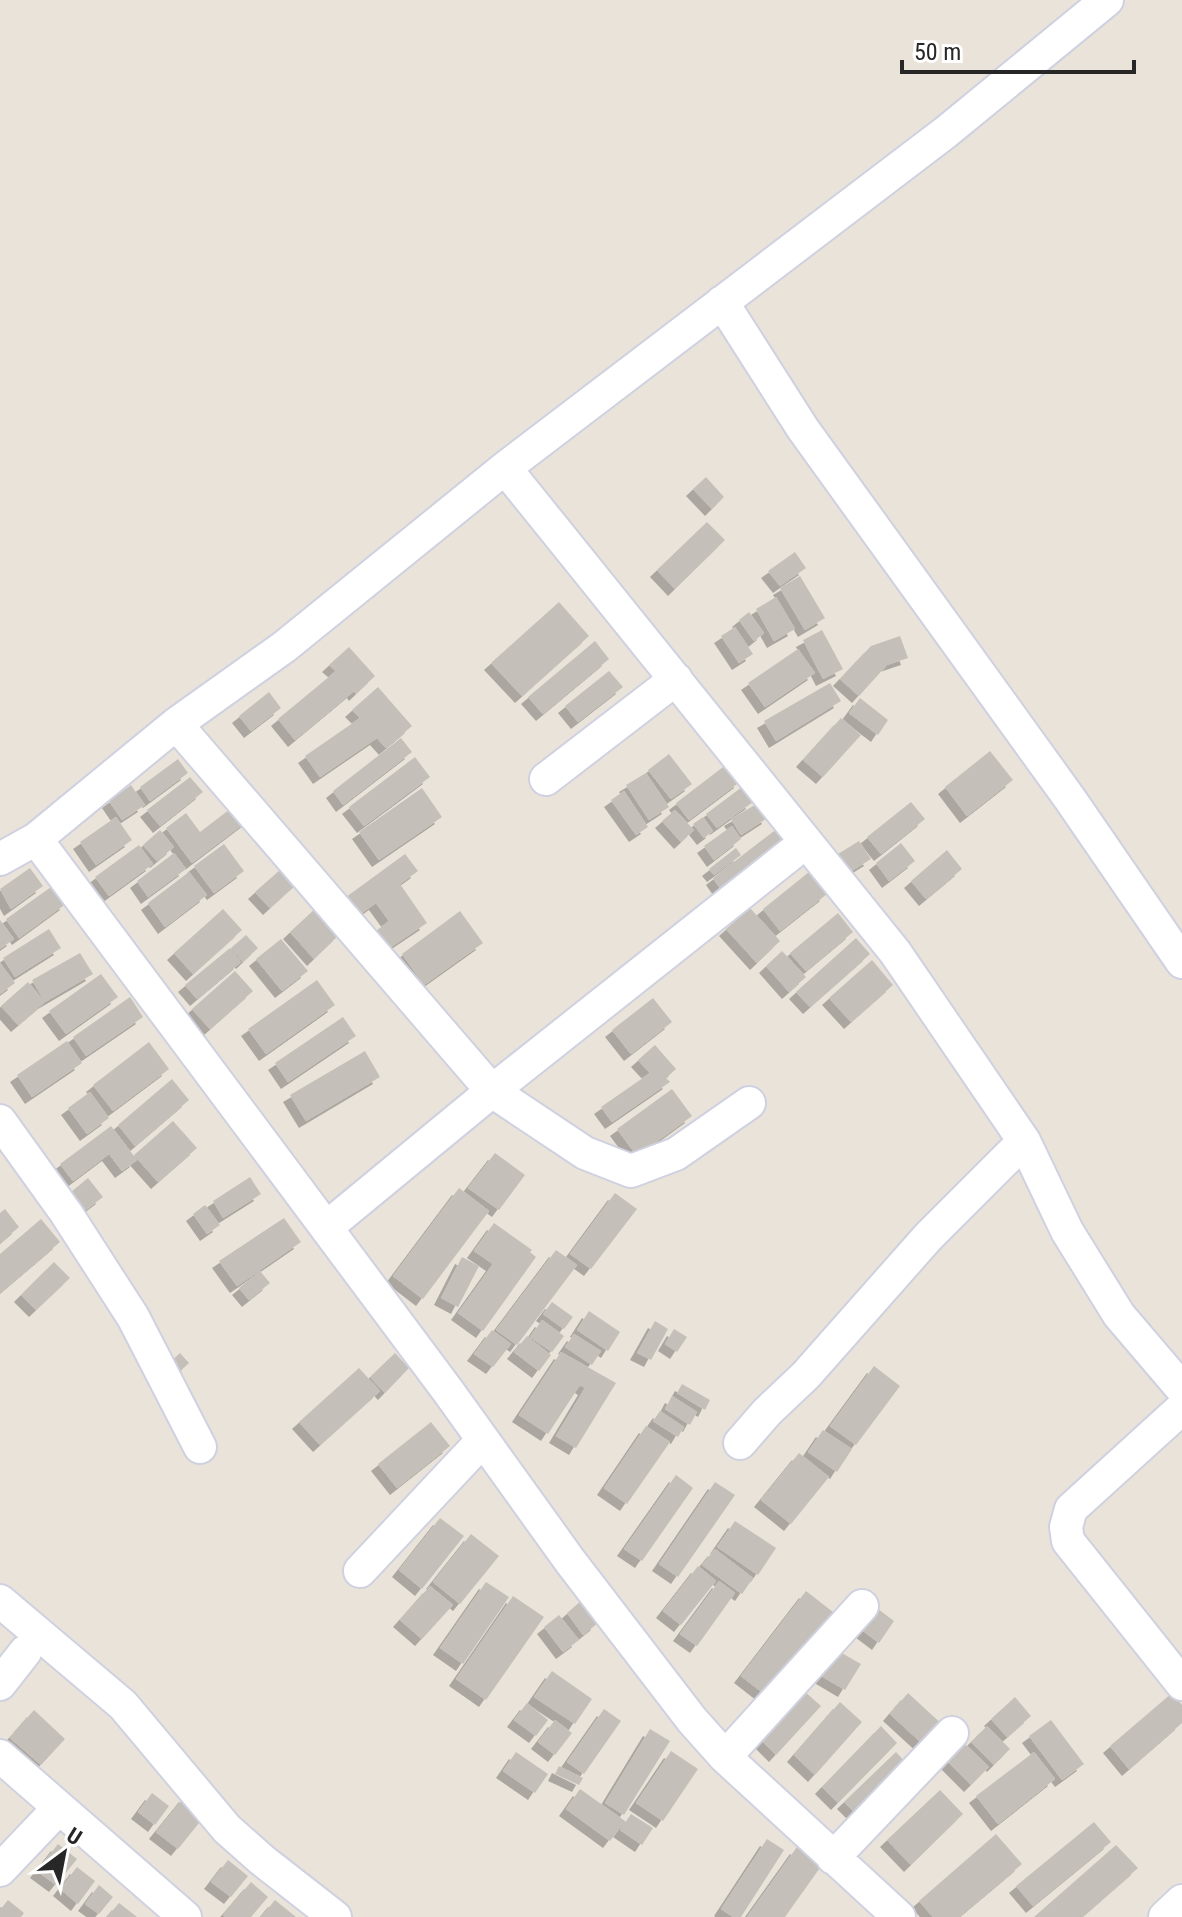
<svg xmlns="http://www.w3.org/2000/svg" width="1182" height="1917" font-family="'Roboto Condensed',sans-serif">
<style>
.building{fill:#c4c0b9;filter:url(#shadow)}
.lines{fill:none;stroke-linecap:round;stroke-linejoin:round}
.minor-casing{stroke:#cfd1e0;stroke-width:36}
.minor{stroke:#fff;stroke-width:32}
</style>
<defs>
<filter id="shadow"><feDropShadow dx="-7" dy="7" stdDeviation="0" flood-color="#0004"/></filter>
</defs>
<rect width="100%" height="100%" fill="#e9e3d9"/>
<path class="building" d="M706 477 724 497 712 509 693 489Z
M707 522 725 540 675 589 657 570Z
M795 552 806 568 780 586 768 571Z
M800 576 825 618 805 630 780 588Z
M776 597 795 629 774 641 756 609Z
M559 602 589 636 522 696 491 663Z
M749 612 764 633 754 641 739 620Z
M735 627 753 654 739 663 721 636Z
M822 630 843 669 823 679 803 640Z
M900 636 908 658 887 665 859 696 840 679 871 646Z
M595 641 609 659 543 714 528 697Z
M349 647 375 676 356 694 354 691 295 740 278 719 336 671 329 665Z
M798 649 815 673 765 707 748 683Z
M609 671 623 687 578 722 565 706Z
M830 683 841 701 776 741 764 721Z
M378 687 412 726 386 748 377 738 320 777 305 756 360 718 352 710Z
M269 692 281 708 251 731 239 716Z
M860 698 888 720 878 735 849 713Z
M841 718 861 735 823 777 803 760Z
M401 738 412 752 343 805 333 791Z
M990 751 1013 780 967 816 945 787Z
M669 754 692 784 671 799 648 770Z
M415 757 430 777 364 826 349 807Z
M178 759 188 773 150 801 140 787Z
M727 764 741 781 689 820 676 803Z
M646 773 669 807 649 820 626 785Z
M190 777 203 792 160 826 147 810Z
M131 785 145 805 122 820 109 801Z
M742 787 753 802 717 828 706 814Z
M422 788 442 817 379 860 359 832Z
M624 791 648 827 636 835 611 800Z
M760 802 769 817 741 835 731 819Z
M911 802 925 819 881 854 867 837Z
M238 803 250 819 192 863 166 828 186 813 200 832Z
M675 810 694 830 681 842 662 821Z
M116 817 132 840 96 865 80 842Z
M703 817 713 831 704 838 693 824Z
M732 826 741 839 714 860 704 846Z
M778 828 793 847 727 898 713 878Z
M160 830 174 847 157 861 143 845Z
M859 841 871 859 850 872 838 854Z
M901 843 915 861 889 881 876 863Z
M224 844 244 871 214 893 194 866Z
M139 845 153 864 109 896 95 877Z
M736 848 741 855 714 875 709 869Z
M947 850 962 869 926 899 911 881Z
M174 853 186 869 148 897 137 881Z
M405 854 418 871 400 884 427 923 385 951 372 934 389 921 376 903 355 918 342 900Z
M289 862 304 877 270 908 255 892Z
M30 868 43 886 11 909 0 889Z
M189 872 207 895 165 927 148 903Z
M809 872 827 894 780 931 763 909Z
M54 885 67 903 19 938 6 919Z
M316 908 340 934 314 959 290 932Z
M750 908 780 941 757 963 726 929Z
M223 909 242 930 193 974 174 953Z
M460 911 483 943 424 985 402 954Z
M838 913 853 932 806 971 790 953Z
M0 920 14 939 0 949Z
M49 929 61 948 15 977 3 958Z
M246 935 258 948 243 962 231 948Z
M856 938 870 954 810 1007 796 992Z
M281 939 308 971 282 991 256 959Z
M230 948 241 962 197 999 185 985Z
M782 951 806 977 789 992 766 966Z
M80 953 93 974 45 1002 18 1025 1 1006 28 982 45 1002 32 980Z
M872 960 893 985 851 1022 829 998Z
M0 963 15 983 0 994Z
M235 971 253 991 210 1029 192 1009Z
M101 974 118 997 66 1034 49 1011Z
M317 980 335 1005 266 1054 248 1029Z
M130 997 143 1017 86 1056 73 1037Z
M653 998 672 1022 631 1054 612 1030Z
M343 1017 356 1036 288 1082 275 1063Z
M67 1041 82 1063 32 1097 17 1075Z
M149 1042 169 1069 113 1111 93 1085Z
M655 1045 676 1069 666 1078 670 1082 612 1122 601 1107 650 1073 638 1060Z
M365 1051 380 1077 306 1121 290 1095Z
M172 1079 189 1100 135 1146 118 1125Z
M672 1089 692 1116 637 1156 617 1129Z
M90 1092 109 1118 87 1134 68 1108Z
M173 1121 197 1148 158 1182 134 1155Z
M111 1126 137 1160 122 1171 109 1154 73 1181 60 1164Z
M495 1153 525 1175 499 1210 468 1188Z
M250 1177 261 1194 223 1218 213 1201Z
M88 1178 103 1197 86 1210 71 1192Z
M459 1188 489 1211 423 1299 393 1276Z
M615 1193 637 1209 591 1269 570 1254Z
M205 1205 220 1225 207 1234 193 1214Z
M5 1209 19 1227 0 1243V1213Z
M284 1218 301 1242 237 1286 219 1261Z
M41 1219 60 1242 0 1293V1254Z
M494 1223 532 1250 530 1252 536 1257 483 1331 458 1313 493 1264 474 1251Z
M556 1250 577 1265 517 1345 496 1330Z
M462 1257 479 1266 458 1307 441 1298Z
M54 1262 70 1278 36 1310 21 1295Z
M260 1271 270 1283 249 1300 239 1288Z
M552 1302 573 1317 564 1329 543 1314Z
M589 1311 620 1332 608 1351 577 1330Z
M542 1320 564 1336 552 1352 530 1337Z
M655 1321 668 1329 651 1360 637 1353Z
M674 1329 687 1337 677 1352 665 1344Z
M492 1330 511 1344 493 1367 474 1354Z
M574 1334 601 1351 592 1365 565 1347Z
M527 1336 551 1355 539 1371 514 1352Z
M561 1352 616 1383 576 1448 556 1436 585 1388 580 1385 548 1434 519 1415Z
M180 1353 189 1363 176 1375 167 1365Z
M395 1353 409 1368 385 1393 370 1377Z
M874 1366 900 1386 856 1445 830 1426Z
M359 1368 380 1391 320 1445 299 1422Z
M682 1384 710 1400 705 1410 677 1393Z
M672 1396 697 1412 690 1425 665 1409Z
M660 1411 684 1427 678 1437 653 1421Z
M431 1422 450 1446 397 1488 378 1464Z
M646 1426 670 1442 627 1504 604 1488Z
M823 1430 852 1449 837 1472 808 1452Z
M799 1453 829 1477 791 1524 761 1500Z
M676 1475 693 1488 642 1561 624 1549Z
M715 1482 735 1495 678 1577 659 1564Z
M440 1518 464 1536 422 1589 399 1570Z
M735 1521 776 1548 758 1575 717 1547Z
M471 1534 499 1556 460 1604 433 1582Z
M715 1549 753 1578 742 1594 702 1565Z
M698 1566 716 1581 681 1625 663 1611Z
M719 1581 735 1593 697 1646 680 1634Z
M486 1582 509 1597 463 1664 440 1648Z
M430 1586 453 1605 422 1639 400 1620Z
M806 1591 833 1612 768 1697 741 1676Z
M513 1596 544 1617 486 1700 456 1679Z
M581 1601 598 1623 583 1635 567 1613Z
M874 1606 894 1621 879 1643 858 1627Z
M559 1615 579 1640 563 1652 544 1627Z
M833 1648 861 1664 845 1690 818 1674Z
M552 1671 592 1699 575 1724 534 1697Z
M804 1691 821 1706 776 1755 760 1739Z
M908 1693 945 1727 927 1748 890 1714Z
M1172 1693 1182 1705V1723L1129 1769 1110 1746Z
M1015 1697 1031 1716 1007 1737 991 1719Z
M840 1702 862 1722 815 1775 794 1755Z
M527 1703 548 1720 536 1736 514 1720Z
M604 1709 621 1721 584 1774 567 1762Z
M34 1710 65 1739 41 1765 10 1738Z
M555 1720 572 1733 555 1755 538 1742Z
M1051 1720 1084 1764 1062 1780 1029 1736Z
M881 1726 897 1743 838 1803 822 1787Z
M987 1726 1010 1749 994 1765 971 1742Z
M650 1729 670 1741 624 1815 605 1803Z
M964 1743 989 1767 971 1785 947 1761Z
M671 1751 698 1769 663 1821 636 1803Z
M516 1752 548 1774 535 1793 503 1771Z
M896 1752 909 1766 858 1816 844 1802Z
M1034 1752 1055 1779 998 1824 976 1796Z
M559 1766 583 1778 579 1785 555 1774Z
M580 1789 625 1821 610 1841 566 1809Z
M940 1790 963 1814 911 1865 887 1840Z
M152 1793 169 1806 155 1825 138 1812Z
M186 1795 208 1812 178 1849 156 1832Z
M631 1814 653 1828 642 1845 620 1830Z
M1094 1822 1111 1842 1033 1906 1016 1886Z
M996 1834 1022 1864 959 1917H933L919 1901Z
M767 1839 784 1850 741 1917H733L721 1909Z
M58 1844 77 1859 56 1885 37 1871Z
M1116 1845 1138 1868 1082 1917H1034Z
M797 1847 822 1865 785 1917H747Z
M228 1860 248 1876 231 1897 211 1882Z
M77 1867 95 1881 78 1904 60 1889Z
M251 1882 268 1897 251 1917H225L223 1915Z
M99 1885 113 1897 99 1914 85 1904Z
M8 1900 24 1913 21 1917H0V1910Z
M275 1900 296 1917H261Z
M119 1903 137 1917H107Z"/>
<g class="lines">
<g class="minor-casing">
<path id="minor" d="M722 302 803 429 1070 799 1182 962
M505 468 895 952 1024 1141 1067 1231 1119 1315 1182 1389
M176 724 492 1091 585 1153 631 1171 676 1154 749 1103
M546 779 676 679
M36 839 448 1391 570 1561 692 1720 725 1757 899 1917
M0 859 36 839 176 724 284 647 505 468 946 132 1107 0
M0 1121 66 1213 133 1317 200 1447
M327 1227 492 1091 806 842
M1182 1408 1071 1509 1066 1527 1068 1541 1182 1684
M740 1443 767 1412 806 1375 928 1237 1024 1141
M360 1571 482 1441
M0 1601 123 1705 227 1829 262 1860 335 1917
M0 1684 25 1652
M0 1756 185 1917
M725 1757 862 1606
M833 1858 952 1733
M0 1870 58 1809
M1165 1917 1182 1901"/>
</g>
<use href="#minor" class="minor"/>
</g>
<g transform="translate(64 1853) rotate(32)" stroke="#ffffff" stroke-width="6" paint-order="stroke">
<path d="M0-6L14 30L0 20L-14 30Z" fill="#272727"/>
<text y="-12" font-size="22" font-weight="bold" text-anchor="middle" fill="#272727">U</text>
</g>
<path d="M902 60v12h232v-12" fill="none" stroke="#272727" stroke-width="4"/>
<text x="914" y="60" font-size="24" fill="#272727" stroke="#ffffff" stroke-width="6" paint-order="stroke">50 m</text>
</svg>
